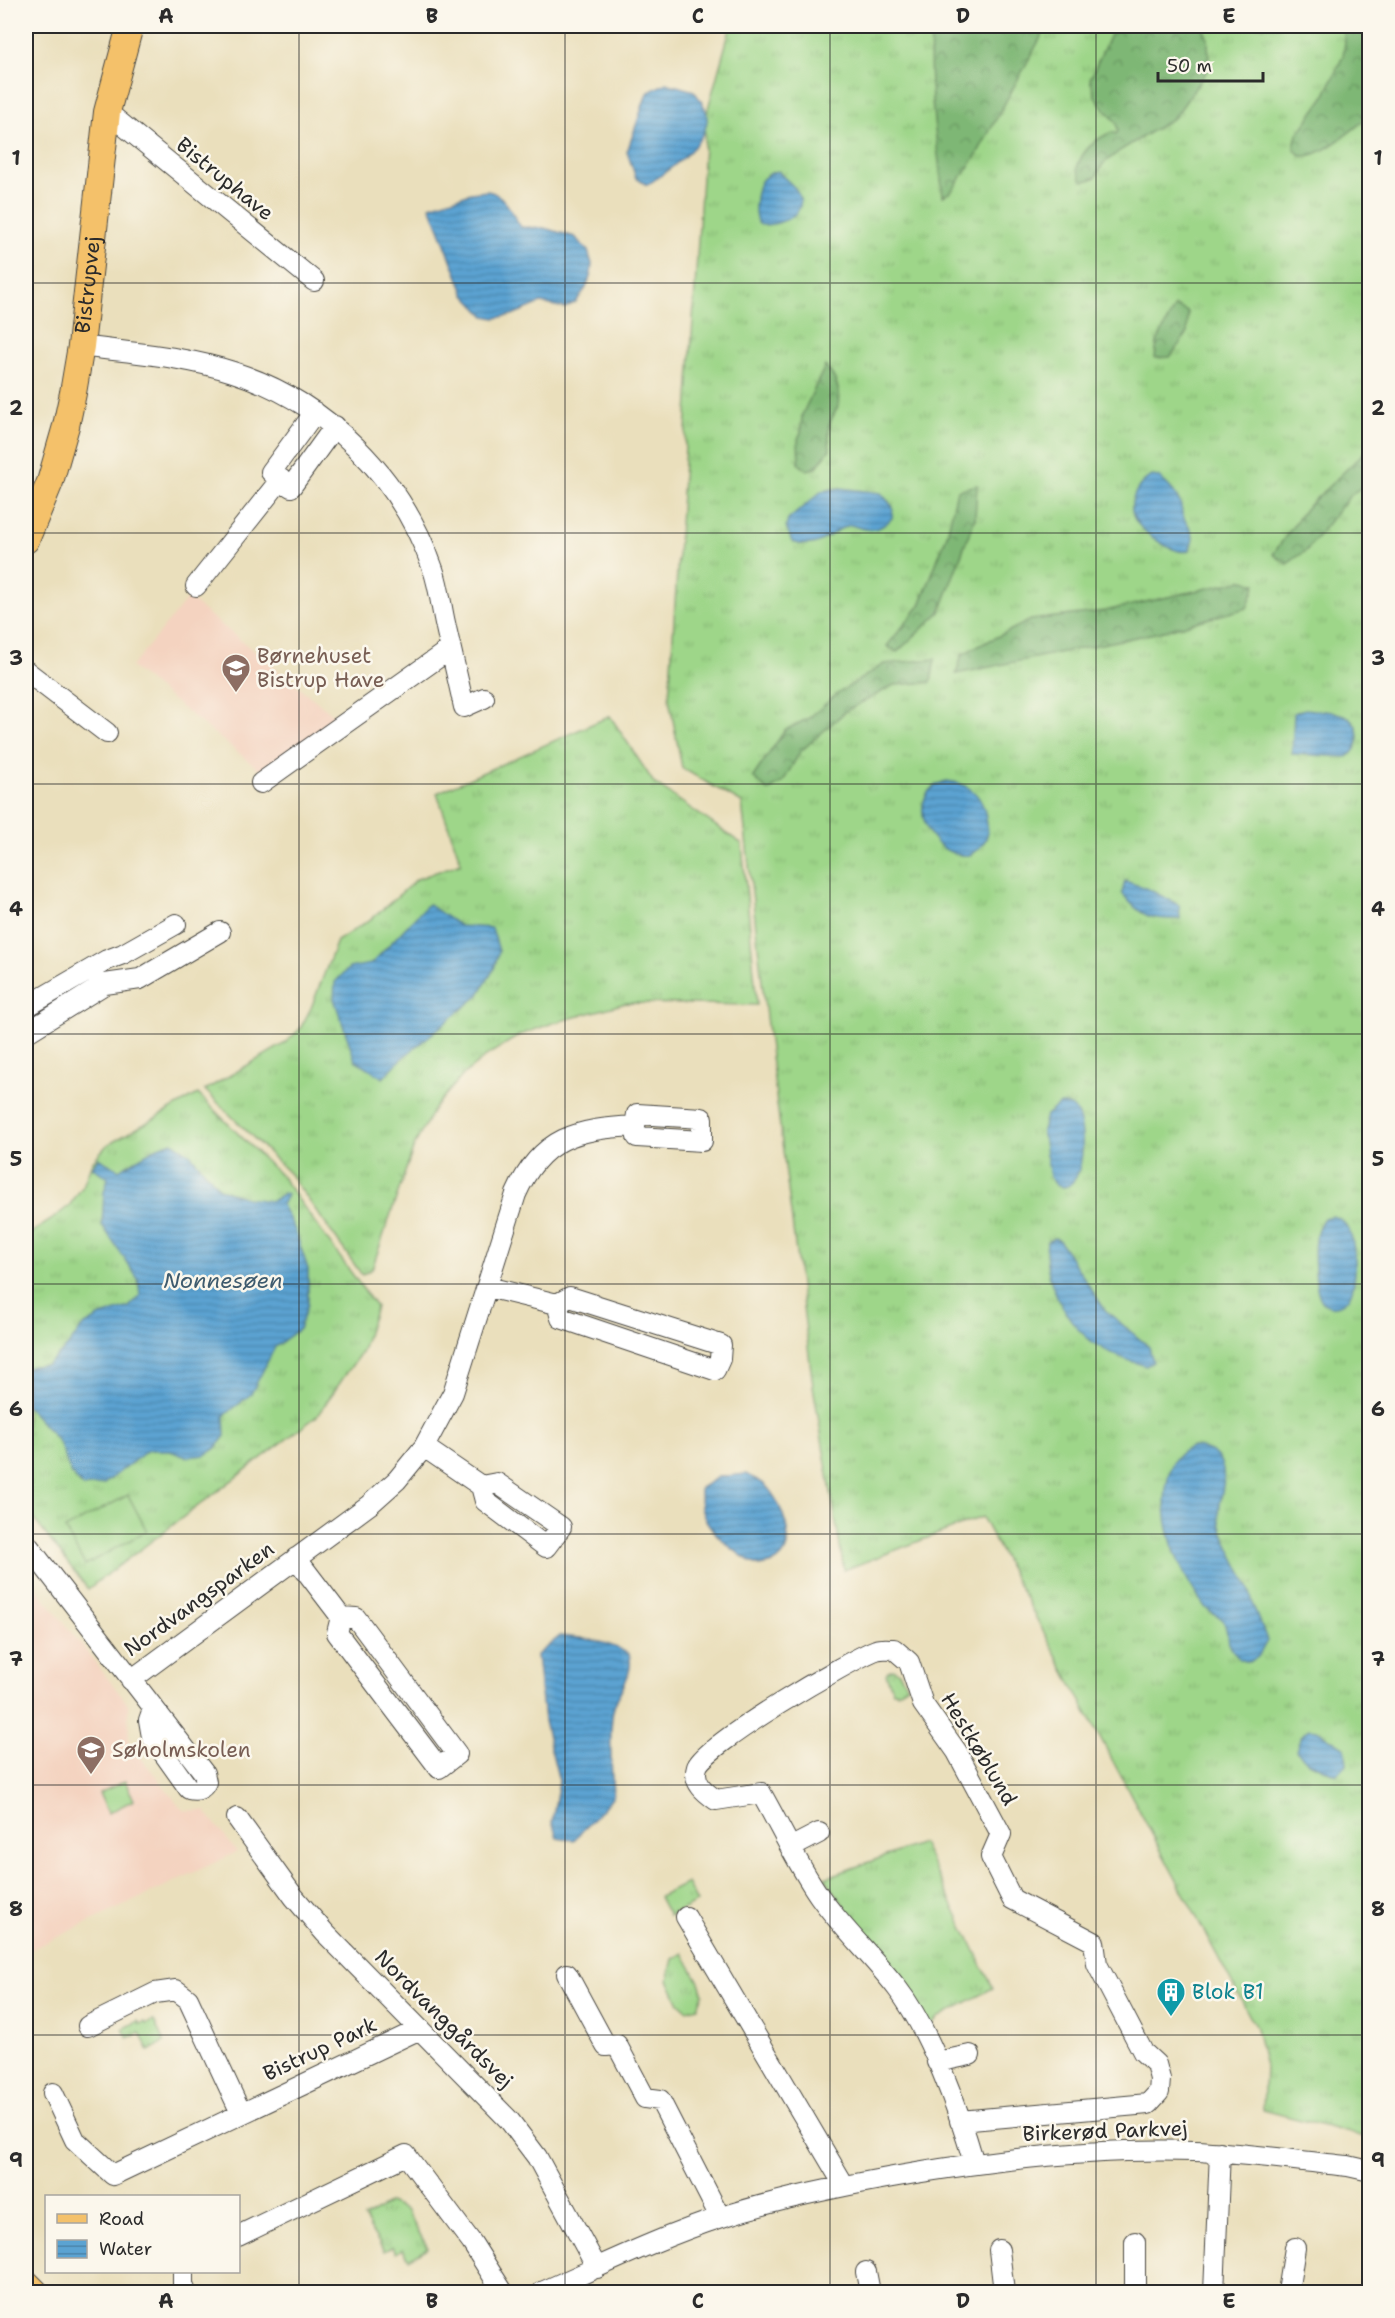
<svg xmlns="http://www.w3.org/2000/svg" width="1395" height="2318" font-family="'Shantell Sans',sans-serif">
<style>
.built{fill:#f4d3c0}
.grass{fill:url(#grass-tufts);stroke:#64805a;stroke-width:1.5}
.forest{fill:url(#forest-crowns);stroke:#547150;stroke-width:1.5}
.garden{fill:#9ed689;stroke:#64805a;stroke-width:1.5}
.water{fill:url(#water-rules);stroke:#43677e;stroke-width:1.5}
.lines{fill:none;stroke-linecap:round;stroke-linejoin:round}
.minor-casing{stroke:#484641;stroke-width:22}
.major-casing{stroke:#484641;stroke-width:28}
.minor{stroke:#fff;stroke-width:20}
.major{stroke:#f4c16a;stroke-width:26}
.grid{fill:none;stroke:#2b2b2b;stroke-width:1.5;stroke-opacity:0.55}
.labels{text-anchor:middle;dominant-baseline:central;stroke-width:5;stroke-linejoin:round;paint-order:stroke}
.street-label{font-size:21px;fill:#2b2b2b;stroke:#fbf7ec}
.education-label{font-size:21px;fill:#785e54;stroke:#fbf7ec;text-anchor:start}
.culture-label{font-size:21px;fill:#0d838f;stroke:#fbf7ec;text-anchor:start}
.water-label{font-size:22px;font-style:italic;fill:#3e5b6e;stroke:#fbf7ec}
.neatline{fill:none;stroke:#2b2b2b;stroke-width:2}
.grid-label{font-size:20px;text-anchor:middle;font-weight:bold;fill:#2b2b2b}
</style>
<defs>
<pattern id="grass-tufts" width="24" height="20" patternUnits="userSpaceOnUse" patternTransform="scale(1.5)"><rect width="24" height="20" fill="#9ed689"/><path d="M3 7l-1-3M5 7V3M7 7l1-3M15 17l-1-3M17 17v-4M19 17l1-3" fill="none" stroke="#88b876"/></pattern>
<pattern id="forest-crowns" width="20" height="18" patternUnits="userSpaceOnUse" patternTransform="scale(1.5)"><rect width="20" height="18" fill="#7eb775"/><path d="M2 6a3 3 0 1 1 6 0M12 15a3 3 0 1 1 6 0" fill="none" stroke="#679560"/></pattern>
<pattern id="water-rules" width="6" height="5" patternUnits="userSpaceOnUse" patternTransform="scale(1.5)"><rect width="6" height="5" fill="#5ba3d2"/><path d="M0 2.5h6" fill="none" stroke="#4b85ab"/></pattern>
</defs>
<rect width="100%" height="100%" fill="#fbf7ec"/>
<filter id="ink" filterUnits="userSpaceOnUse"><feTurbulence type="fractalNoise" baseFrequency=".0167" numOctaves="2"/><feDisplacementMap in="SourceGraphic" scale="12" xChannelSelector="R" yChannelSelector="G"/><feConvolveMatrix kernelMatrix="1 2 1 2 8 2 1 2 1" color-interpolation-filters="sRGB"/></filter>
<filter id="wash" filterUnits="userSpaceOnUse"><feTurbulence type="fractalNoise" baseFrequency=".008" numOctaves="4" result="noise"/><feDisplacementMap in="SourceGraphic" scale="24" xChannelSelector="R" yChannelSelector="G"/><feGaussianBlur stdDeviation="1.35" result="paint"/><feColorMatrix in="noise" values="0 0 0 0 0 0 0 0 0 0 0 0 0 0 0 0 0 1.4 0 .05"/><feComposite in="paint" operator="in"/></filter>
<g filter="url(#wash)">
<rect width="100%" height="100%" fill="#eadfbc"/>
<path class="built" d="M188 598 341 721 265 774 131 667Z
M26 1575 128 1704 129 1743 183 1810 205 1811 237 1852 26 1952Z"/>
<path class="grass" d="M731 26H1369V2138L1263 2110 1265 2066 1256 2028 982 1517 844 1570 813 1386 766 1017 742 803 682 768 669 699 705 130 707 112Z
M610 716 654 783 742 844 757 1005 626 1003 553 1023 520 1035 489 1054 464 1074 435 1107 414 1146 372 1269 362 1275 290 1174 205 1090 284 1044 300 1029 311 1008 337 941 374 917 417 879 461 863 437 793Z
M198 1094 282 1177 376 1307 362 1351 317 1416 88 1589 26 1509V1236L51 1220 69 1206 83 1186 92 1162 107 1145Z
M894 1669 899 1673 908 1686 897 1693 896 1691 893 1692 886 1674 888 1671Z
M922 1843 993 1988 937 2018 928 2029 825 1878Z
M687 1883 697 1902 669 1916 659 1897Z
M683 1953 699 1982 703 1994 698 2007 687 2010 679 2003 668 1980 673 1959Z
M138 2021 140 2024 145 2022 146 2024 154 2021 164 2042 149 2051 140 2033 128 2038 123 2029Z
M389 2203 406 2210 428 2248 409 2259 403 2249 396 2253 392 2247 384 2251 364 2218Z"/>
<path class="forest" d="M932 26H1047L976 156 951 192 943 196C937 140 926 82 932 26Z
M1114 26H1202L1208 39 1209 68 1175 117 1121 150 1103 164 1096 177 1089 180 1082 181 1077 168C1082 150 1095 139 1112 132L1116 134 1118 131 1116 122 1096 99 1090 79Z
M1343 26H1369V117C1352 129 1322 158 1301 156L1295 150 1294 145 1297 135 1324 97 1343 56 1345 42Z
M1175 306 1188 312 1187 334 1170 357 1155 358 1157 342Z
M825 366C836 377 841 390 838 406 836 412 831 418 830 424 828 433 829 440 830 449L816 468 807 470 799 464 798 439 801 432 802 415Z
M1369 448V481L1349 497 1307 550 1287 564 1273 554 1305 509Z
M977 485 975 518 940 612 897 652 887 646 920 605 947 535 957 490Z
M1244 580 1256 584 1247 608 1160 632 956 674 962 654 1031 620 1105 611Z
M935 659 931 682 894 685 846 711 800 752 783 782 768 791 753 777 785 730 809 718 837 694 884 664Z"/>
<path class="garden" d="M128 1495 147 1531 85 1565 65 1529Z
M125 1781 134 1800 108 1813 99 1793Z"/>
<path class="water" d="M666 83 694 91C698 97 704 104 706 111 715 139 667 172 647 185L636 178 627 152 647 93Z
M778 171C783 178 793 184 797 191 814 220 764 228 759 224 752 217 756 196 758 188 761 178 768 173 778 171Z
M487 191C505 193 512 214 521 227L544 228 575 237 588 251 592 264 591 274 586 288 576 302 565 308 541 303 512 315 495 318 485 316 465 295 430 206 471 193Z
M1152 476 1159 477C1167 484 1176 492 1180 503 1182 507 1181 512 1183 516 1189 530 1199 534 1188 551 1173 555 1137 530 1133 515 1128 500 1139 482 1152 476Z
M840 488 881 493 893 507 892 518C878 533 868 531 851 525 828 530 822 552 792 542L786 527 788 520 822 491Z
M1305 709C1324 712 1358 708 1358 737 1358 746 1354 753 1346 757L1292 754 1294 713Z
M947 781C973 783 985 800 987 824 988 831 988 837 984 842 981 848 975 851 970 855 927 860 901 791 947 781Z
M1125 881 1148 889 1179 905 1180 919C1150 920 1141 917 1122 893Z
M428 904 460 926 492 928 499 951 494 969 478 996 400 1060 383 1078 355 1060 334 999 335 982 349 968 371 964Z
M1059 1105C1064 1105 1068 1104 1072 1107 1089 1119 1086 1200 1056 1185L1050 1177 1042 1131 1046 1115Z
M172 1142 189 1153 220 1189 246 1198 272 1201 284 1193 287 1195 282 1205 295 1230 308 1269V1304L299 1329 275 1347 251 1394 224 1416 225 1436 216 1448 205 1455 186 1457 168 1450H148L104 1484 83 1487 71 1473 59 1442 26 1405V1369L32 1366 47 1365 67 1347 83 1326 101 1316 129 1307 140 1296 138 1279 102 1225 104 1192 108 1178 92 1167 98 1158 119 1170 158 1147Z
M1332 1216C1357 1220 1359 1273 1351 1293 1347 1304 1332 1312 1322 1301 1316 1293 1316 1280 1315 1271 1314 1251 1312 1235 1324 1218Z
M1054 1238 1059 1240 1105 1310 1149 1347 1153 1362 1146 1366C1129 1361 1110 1354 1095 1344 1065 1322 1042 1278 1047 1242Z
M1191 1447C1203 1447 1216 1451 1221 1463 1229 1483 1216 1502 1220 1522 1225 1546 1241 1566 1249 1589 1252 1598 1253 1607 1257 1616 1260 1625 1265 1632 1267 1641L1258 1657 1249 1662 1239 1659C1235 1654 1231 1649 1229 1643 1227 1636 1227 1627 1223 1621 1218 1615 1210 1613 1205 1607 1179 1572 1157 1522 1168 1478 1171 1462 1176 1454 1191 1447Z
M746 1474C752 1478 762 1481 766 1486 781 1501 800 1546 777 1561 772 1564 764 1565 759 1566 739 1556 705 1530 701 1507 700 1501 700 1494 700 1488L718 1477Z
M560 1636C585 1638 607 1641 629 1654 635 1672 620 1689 614 1707 608 1729 612 1773 613 1797L574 1840 557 1837 552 1822 559 1781 544 1721 537 1655Z
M1309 1729 1317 1730 1345 1748 1347 1764 1336 1775 1309 1762 1296 1751C1298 1742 1301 1734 1309 1729Z"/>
</g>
<g filter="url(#ink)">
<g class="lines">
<g class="minor-casing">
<path id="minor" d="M107 112 314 281
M81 346C131 353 185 356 233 372 327 402 401 477 433 569 439 586 441 605 445 623 451 651 458 679 464 707L484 698
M315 412 271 472 291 487 335 426
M196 586 281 479
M26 671 107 733
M261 783 450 649
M26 1007 107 960 123 954 176 924
M26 1033 105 984 140 979 220 932
M487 1287 557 1304 561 1318 715 1370 720 1359 721 1345 570 1297 557 1304
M424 1447 481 1486 485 1501 546 1547 561 1527 497 1483 481 1486
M26 1543 204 1773 206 1782C203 1789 197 1791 189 1789L152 1737 149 1720 153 1709
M296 1558 341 1617 337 1633 439 1768 457 1754 356 1618 341 1617
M131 1680 369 1505 397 1480 424 1447 453 1393 516 1194C541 1137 577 1129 635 1126L637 1114 702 1118V1141L637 1137 635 1126
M237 1818 294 1897 325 1933 509 2120 537 2157 597 2268
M792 1847 819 1833
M686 1917 844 2185
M567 1974 606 2046 617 2045 645 2098 660 2100 720 2217
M88 2026 155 1993 176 1990 188 1999 241 2113
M937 2062 970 2055
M53 2093 75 2140 113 2175 420 2029
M960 2121 1148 2104 1159 2092 1160 2079 1156 2064 1143 2052 1097 1964 1094 1942 1012 1899 991 1857 1001 1834 957 1752 923 1704 909 1662 894 1649C888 1649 881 1648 876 1650 849 1660 704 1745 697 1767 692 1783 706 1793 716 1800L761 1793C780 1826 798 1866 820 1897 843 1929 872 1956 897 1988 930 2030 959 2111 974 2163
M238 2236 406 2155 472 2243 503 2292
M1135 2242V2292
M999 2250 1004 2292
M183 2272V2285L186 2292
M866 2272 870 2292
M542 2292C601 2266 660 2237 722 2217 785 2197 850 2184 916 2173 1007 2158 1102 2148 1195 2151 1246 2153 1297 2161 1348 2166L1370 2171
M1214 2292 1220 2152
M1288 2292 1295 2248"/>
</g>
<g class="major-casing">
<g id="major">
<path id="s1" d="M26 540 50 482 66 426 73 393 81 346 107 112 130 26"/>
<path d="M26 2283 35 2292"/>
</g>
</g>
<use href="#minor" class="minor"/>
<use href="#major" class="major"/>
</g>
</g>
<path class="grid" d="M299 26V2292M565 26V2292M830 26V2292M1096 26V2292M26 283H1370M26 533H1370M26 784H1370M26 1034H1370M26 1284H1370M26 1534H1370M26 1785H1370M26 2035H1370"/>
<defs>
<g id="school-pin" transform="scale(1.5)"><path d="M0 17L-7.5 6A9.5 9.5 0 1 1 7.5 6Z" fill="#8d6e63" stroke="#fbf7ec"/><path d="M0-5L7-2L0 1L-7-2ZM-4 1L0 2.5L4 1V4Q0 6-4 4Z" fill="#fff"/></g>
<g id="building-pin" transform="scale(1.5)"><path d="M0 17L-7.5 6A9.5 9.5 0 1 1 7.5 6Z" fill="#0f9aa8" stroke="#fbf7ec"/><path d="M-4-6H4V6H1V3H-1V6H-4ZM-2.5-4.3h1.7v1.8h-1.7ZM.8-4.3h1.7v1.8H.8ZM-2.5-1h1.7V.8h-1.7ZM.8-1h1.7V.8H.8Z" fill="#fff"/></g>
</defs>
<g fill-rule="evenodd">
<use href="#school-pin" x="236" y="668"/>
<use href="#school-pin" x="91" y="1750"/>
<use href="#building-pin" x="1171" y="1992"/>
</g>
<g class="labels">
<g class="street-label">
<text transform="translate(225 179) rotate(39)">Bistruphave</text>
<text stroke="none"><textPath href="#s1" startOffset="264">Bistrupvej</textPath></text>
<text transform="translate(199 1599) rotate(-36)">Nordvangsparken</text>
<text transform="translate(979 1749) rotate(59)">Hestkøblund</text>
<text transform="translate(444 2019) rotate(45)">Nordvanggårdsvej</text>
<text transform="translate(320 2049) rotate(-25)">Bistrup Park</text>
<text transform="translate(1105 2131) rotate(-2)">Birkerød Parkvej</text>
</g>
<g class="education-label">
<text x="257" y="656">Børnehuset<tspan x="257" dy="24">Bistrup Have</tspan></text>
<text x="112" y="1750">Søholmskolen</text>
</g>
<g class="culture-label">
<text x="1192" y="1992">Blok B1</text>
</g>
<g class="water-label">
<text x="223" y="1280">Nonnesøen</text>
</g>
</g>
<rect width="1395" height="2318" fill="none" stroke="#fbf7ec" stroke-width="66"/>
<rect x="45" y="2195" width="195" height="78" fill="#fbf7ec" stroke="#a8a59f" stroke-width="1.5"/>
<rect x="57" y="2214" width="30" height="9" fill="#f4c16a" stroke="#a8a59f" stroke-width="1.5"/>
<text x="99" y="2225" font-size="18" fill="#2b2b2b">Road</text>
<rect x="57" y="2240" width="30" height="18" fill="url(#water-rules)" stroke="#a8a59f" stroke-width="1.5"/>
<text x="99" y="2255" font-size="18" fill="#2b2b2b">Water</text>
<path d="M1158 72v9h105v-9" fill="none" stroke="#2b2b2b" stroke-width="3"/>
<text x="1167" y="72" font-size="18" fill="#2b2b2b" stroke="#fbf7ec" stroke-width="4.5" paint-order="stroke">50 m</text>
<rect x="33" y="33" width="1329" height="2252" class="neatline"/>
<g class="grid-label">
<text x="166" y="23">A</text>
<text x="432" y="23">B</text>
<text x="698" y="23">C</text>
<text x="963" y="23">D</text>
<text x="1229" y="23">E</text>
<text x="16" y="165">1</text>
<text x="1378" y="165">1</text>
<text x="16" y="415">2</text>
<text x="1378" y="415">2</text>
<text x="16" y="665">3</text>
<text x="1378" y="665">3</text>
<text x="16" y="916">4</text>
<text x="1378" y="916">4</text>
<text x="16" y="1166">5</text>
<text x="1378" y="1166">5</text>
<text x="16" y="1416">6</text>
<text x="1378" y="1416">6</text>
<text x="16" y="1666">7</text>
<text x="1378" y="1666">7</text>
<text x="16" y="1916">8</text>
<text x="1378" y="1916">8</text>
<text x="16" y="2167">9</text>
<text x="1378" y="2167">9</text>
<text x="166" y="2308">A</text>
<text x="432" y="2308">B</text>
<text x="698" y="2308">C</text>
<text x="963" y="2308">D</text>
<text x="1229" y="2308">E</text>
</g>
</svg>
